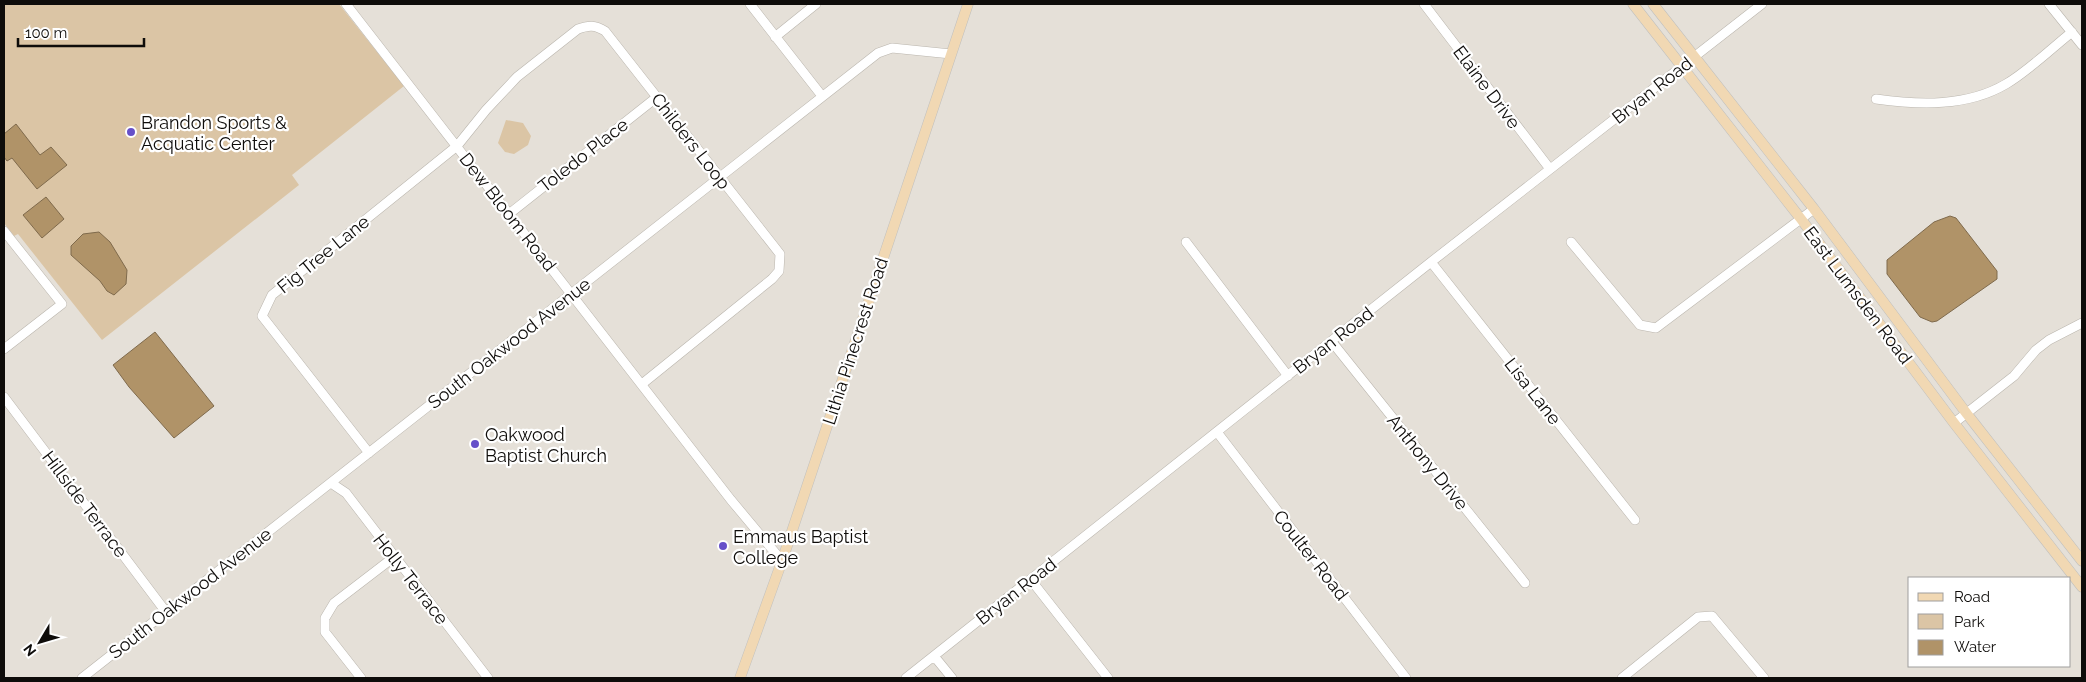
<svg xmlns="http://www.w3.org/2000/svg" width="2086" height="682" font-family="Raleway,sans-serif">
<style>
.green{fill:#dbc5a5}
.water{fill:#b09368;stroke:#7f6a4c}
.lines{fill:none;stroke-linecap:round;stroke-linejoin:round}
.minor-casing{stroke:#bab5ad;stroke-width:10}
.major-casing{stroke:#c0c0bf;stroke-width:11}
.minor{stroke:#fff;stroke-width:9}
.major{stroke:#f1d8b3;stroke-width:10}
.poi-dot{fill:#6650c9;stroke:#fff;stroke-width:2}
.labels{text-anchor:middle;dominant-baseline:central;stroke-width:4.5;stroke-linejoin:round;paint-order:stroke}
.street-label{font-size:18px;fill:#0e0c0a;stroke:#fff}
.poi-label{font-size:18px;fill:#0e0c0a;stroke:#fff;text-anchor:start}
</style>
<rect width="100%" height="100%" fill="#e5e0d8"/>
<path class="green" d="M4 4H339L404 86 292 175 299 185 102 340 18 234 14 236 4 223Z
M506 120 523 123 531 136 528 145 514 154 505 152 498 143Z"/>
<path class="water" d="M16 124 40 155 51 147 67 165 37 189 12 158 7 161 4 157V134Z
M46 197 64 219 42 238 23 215Z
M1950 216 1956 218 1997 271V279L1937 321 1932 322 1920 317 1887 274V260L1934 222Z
M99 232 110 242 127 270 126 284 114 295 107 291 100 281 71 255V246L83 234Z
M155 332 214 406 174 438 129 387 113 365Z"/>
<g class="lines">
<g class="minor-casing">
<path id="minor" d="M346 4 731 500 782 561
M750 4 822 96
M1424 4 1550 169
M2049 4 2082 45
M775 37 816 4
M1876 99C1919 105 1967 107 2006 84 2027 72 2052 48 2072 32
M509 214 657 97
M4 231 62 304 4 349
M1186 242 1288 376
M1571 242 1640 325 1656 328 1814 209
M1431 262 1635 520
M1332 342 1525 583
M4 397 166 612
M1954 423 2014 376 2036 350 2049 340 2082 323
M1217 432 1406 678
M369 453 262 316 272 295 457 146 486 110 517 77 578 29C589 25 595 25 605 31L780 254 779 271 772 279 642 384
M331 483 346 493 488 678
M1031 580 1108 678
M934 656 952 678
M82 678 878 53 892 48 951 54
M361 678 325 632V618L334 603 394 557
M906 678 1431 262 1762 4
M1622 678 1698 617 1712 616 1764 678"/>
</g>
<g class="major-casing">
<path id="major" d="M1633 4 1801 219 1954 423 2082 587
M1653 4 1814 209 1967 414 2082 561
M740 678 782 561 968 4"/>
</g>
<use href="#minor" class="minor"/>
<use href="#major" class="major"/>
</g>
<g class="poi-dot">
<circle cx="131" cy="132" r="5"/>
<circle cx="475" cy="444" r="5"/>
<circle cx="723" cy="546" r="5"/>
</g>
<g class="labels">
<g class="street-label">
<text transform="translate(1487 87) rotate(53)">Elaine Drive</text>
<text transform="translate(1652 90) rotate(-38)">Bryan Road</text>
<text transform="translate(691 141) rotate(52)">Childers Loop</text>
<text transform="translate(583 155) rotate(-38)">Toledo Place</text>
<text transform="translate(508 212) rotate(52)">Dew Bloom Road</text>
<text transform="translate(323 254) rotate(-39)">Fig Tree Lane</text>
<text transform="translate(1858 295) rotate(53)">East Lumsden Road</text>
<text transform="translate(1333 340) rotate(-38)">Bryan Road</text>
<text transform="translate(855 341) rotate(-72)">Lithia Pinecrest Road</text>
<text transform="translate(509 343) rotate(-38)">South Oakwood Avenue</text>
<text transform="translate(1533 391) rotate(52)">Lisa Lane</text>
<text transform="translate(1428 462) rotate(51)">Anthony Drive</text>
<text transform="translate(85 504) rotate(53)">Hillside Terrace</text>
<text transform="translate(1311 555) rotate(52)">Coulter Road</text>
<text transform="translate(411 579) rotate(52)">Holly Terrace</text>
<text transform="translate(1016 591) rotate(-38)">Bryan Road</text>
<text transform="translate(190 593) rotate(-38)">South Oakwood Avenue</text>
</g>
<g class="poi-label">
<text x="141" y="122">Brandon Sports &amp;<tspan x="141" dy="21">Acquatic Center</tspan></text>
<text x="485" y="434">Oakwood<tspan x="485" dy="21">Baptist Church</tspan></text>
<text x="733" y="536">Emmaus Baptist<tspan x="733" dy="21">College</tspan></text>
</g>
</g>
<rect width="2086" height="682" fill="none" stroke="#0e0c0a" stroke-width="10"/>
<rect x="1908" y="577" width="162" height="90" fill="#ffffff" stroke="#9f9e9d"/>
<rect x="1918" y="593" width="25" height="8" fill="#f1d8b3" stroke="#9f9e9d"/>
<text x="1954" y="602" font-size="15" fill="#0e0c0a">Road</text>
<rect x="1918" y="614" width="25" height="15" fill="#dbc5a5" stroke="#9f9e9d"/>
<text x="1954" y="627" font-size="15" fill="#0e0c0a">Park</text>
<rect x="1918" y="640" width="25" height="15" fill="#b09368" stroke="#9f9e9d"/>
<text x="1954" y="652" font-size="15" fill="#0e0c0a">Water</text>
<g transform="translate(40 642) rotate(232)" stroke="#ffffff" stroke-width="4" paint-order="stroke">
<path d="M0-4L9 19L0 12L-9 19Z" fill="#0e0c0a"/>
<text y="-8" font-size="14" font-weight="bold" text-anchor="middle" fill="#0e0c0a">N</text>
</g>
<path d="M18 38v8h126v-8" fill="none" stroke="#0e0c0a" stroke-width="2.5"/>
<text x="25" y="38" font-size="15" fill="#0e0c0a" stroke="#ffffff" stroke-width="4" paint-order="stroke">100 m</text>
</svg>
